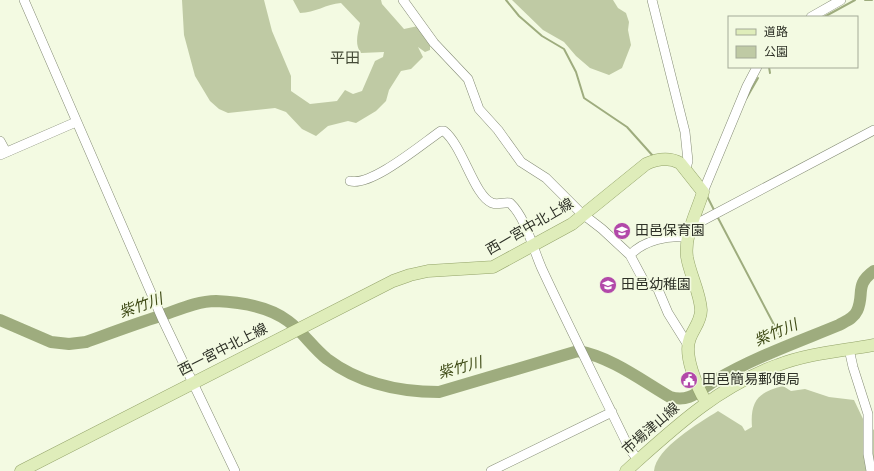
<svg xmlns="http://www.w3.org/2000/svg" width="874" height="471" font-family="'Alegreya Sans','Noto Sans JP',sans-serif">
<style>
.green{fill:#bfcaa4}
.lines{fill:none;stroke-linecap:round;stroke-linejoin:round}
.stream{stroke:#9eac7e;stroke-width:2}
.river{stroke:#9eac7e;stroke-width:12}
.minor-casing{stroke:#858c76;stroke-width:10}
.major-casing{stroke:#93a369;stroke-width:13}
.minor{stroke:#fff;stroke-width:9}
.major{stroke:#dfedba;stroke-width:12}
.labels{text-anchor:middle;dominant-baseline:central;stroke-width:3.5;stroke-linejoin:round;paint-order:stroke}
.street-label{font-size:14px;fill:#2e3127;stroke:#f3fae2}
.poi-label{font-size:14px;fill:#2e3127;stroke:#f3fae2;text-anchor:start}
.neighbourhood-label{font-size:15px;fill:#454b37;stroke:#f3fae2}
.water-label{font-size:15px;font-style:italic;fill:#3f4b16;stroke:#f3fae2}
</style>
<rect width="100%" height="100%" fill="#f3fae2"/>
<path class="green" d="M182 0H264L272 31 291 76V91L310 104 337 101 345 90 353 94 362 91 375 61 383 57 384 52 361 53C354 44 358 33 360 23L341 3C326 4 315 13 300 13L293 0H381L382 4 404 29 418 26 430 43V50L425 52 418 47 423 57 411 69 401 71 389 90 386 101 376 111 356 123 348 121 328 126 316 136 302 129 286 112 275 108 228 113 219 109 210 101 195 76 184 35Z
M512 0H613L618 8 626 13 629 22 628 30 631 45 622 68 609 75 590 68 576 56 564 42 543 30Z
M783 386 791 391 805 389 829 397 854 400 864 421 874 430V471H654C656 448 699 423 718 411L742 426 745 431 752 427C750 401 758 392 783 386Z"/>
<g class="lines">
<path class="stream" d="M506 0 519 16 542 36 564 49 576 72 584 98 627 127 653 156
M865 0H872
M824 17 855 0
M769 67 770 73
M746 99 758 78
M707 196 715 212
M717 216 781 338"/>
<path class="river" d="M0 320 51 342 69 344 86 342C111 333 135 324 160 316 178 310 197 301 216 301 240 302 268 306 288 321 303 332 313 348 327 359 359 383 400 392 439 392L578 351C611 357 641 380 670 397 691 403 699 390 716 380 755 357 798 342 839 325 846 321 854 318 857 311 865 294 854 285 874 271"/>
<g class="minor-casing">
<path id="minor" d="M24 0 162 318 235 471
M403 0 434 43 468 79 479 109 498 130 521 162 546 178 580 212 602 229 630 255 645 283 657 287 668 313 688 345
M652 0 685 132 688 161 686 168
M811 17 841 0
M0 141 6 152
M0 155 76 122
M350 181C371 187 422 144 441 131H444C463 146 474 196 492 203 498 205 504 202 510 203 526 218 533 249 542 269 570 329 600 388 629 448L638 460
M703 192 747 86 757 67
M693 222H700L874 130
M630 255C643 241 669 234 688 238
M849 349 853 367 868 414V454L871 471
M491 471 612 412"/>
</g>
<g class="major-casing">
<path id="major" d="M21 471 393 281 410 275 428 271 493 267 572 224 646 164C657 159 669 157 680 163L703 192C697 212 684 235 687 257 690 275 700 292 701 310 701 321 694 328 690 338 683 355 697 387 706 402
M626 471C674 428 717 387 778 365 809 353 842 351 874 345"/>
</g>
<use href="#minor" class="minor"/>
<use href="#major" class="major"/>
</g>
<defs>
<g id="school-disc" transform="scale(0.9)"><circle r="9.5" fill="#b248a9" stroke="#f3fae2"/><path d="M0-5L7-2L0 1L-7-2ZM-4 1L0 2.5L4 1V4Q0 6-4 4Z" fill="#fff"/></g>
<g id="civic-disc" transform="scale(0.9)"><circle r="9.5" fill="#b248a9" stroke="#f3fae2"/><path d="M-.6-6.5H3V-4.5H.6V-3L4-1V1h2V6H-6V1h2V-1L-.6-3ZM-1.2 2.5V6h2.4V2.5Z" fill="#fff"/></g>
</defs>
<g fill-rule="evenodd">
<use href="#school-disc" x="622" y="231"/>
<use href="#school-disc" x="608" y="285"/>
<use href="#civic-disc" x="689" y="380"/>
</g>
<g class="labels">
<g class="street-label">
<text transform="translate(530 227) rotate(-30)">西一宮中北上線</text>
<text transform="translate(223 350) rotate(-27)">西一宮中北上線</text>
<text transform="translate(651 429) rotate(-41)">市場津山線</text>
</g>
<g class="poi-label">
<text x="635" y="231">田邑保育園</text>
<text x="621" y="285">田邑幼稚園</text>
<text x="702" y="380">田邑簡易郵便局</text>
</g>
<g class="neighbourhood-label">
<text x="345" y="58">平田</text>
</g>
<g class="water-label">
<text transform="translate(141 306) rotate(-19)">紫竹川</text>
<text transform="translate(776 333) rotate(-23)">紫竹川</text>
<text transform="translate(460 368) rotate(-15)">紫竹川</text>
</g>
</g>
<rect x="728" y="16" width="130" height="52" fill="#f3fae2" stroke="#a4aa97"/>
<rect x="736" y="29" width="20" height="6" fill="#dfedba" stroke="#a4aa97"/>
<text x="764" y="36" font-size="12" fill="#2e3127">道路</text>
<rect x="736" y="46" width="20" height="12" fill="#bfcaa4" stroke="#a4aa97"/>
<text x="764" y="56" font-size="12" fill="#2e3127">公園</text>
</svg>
